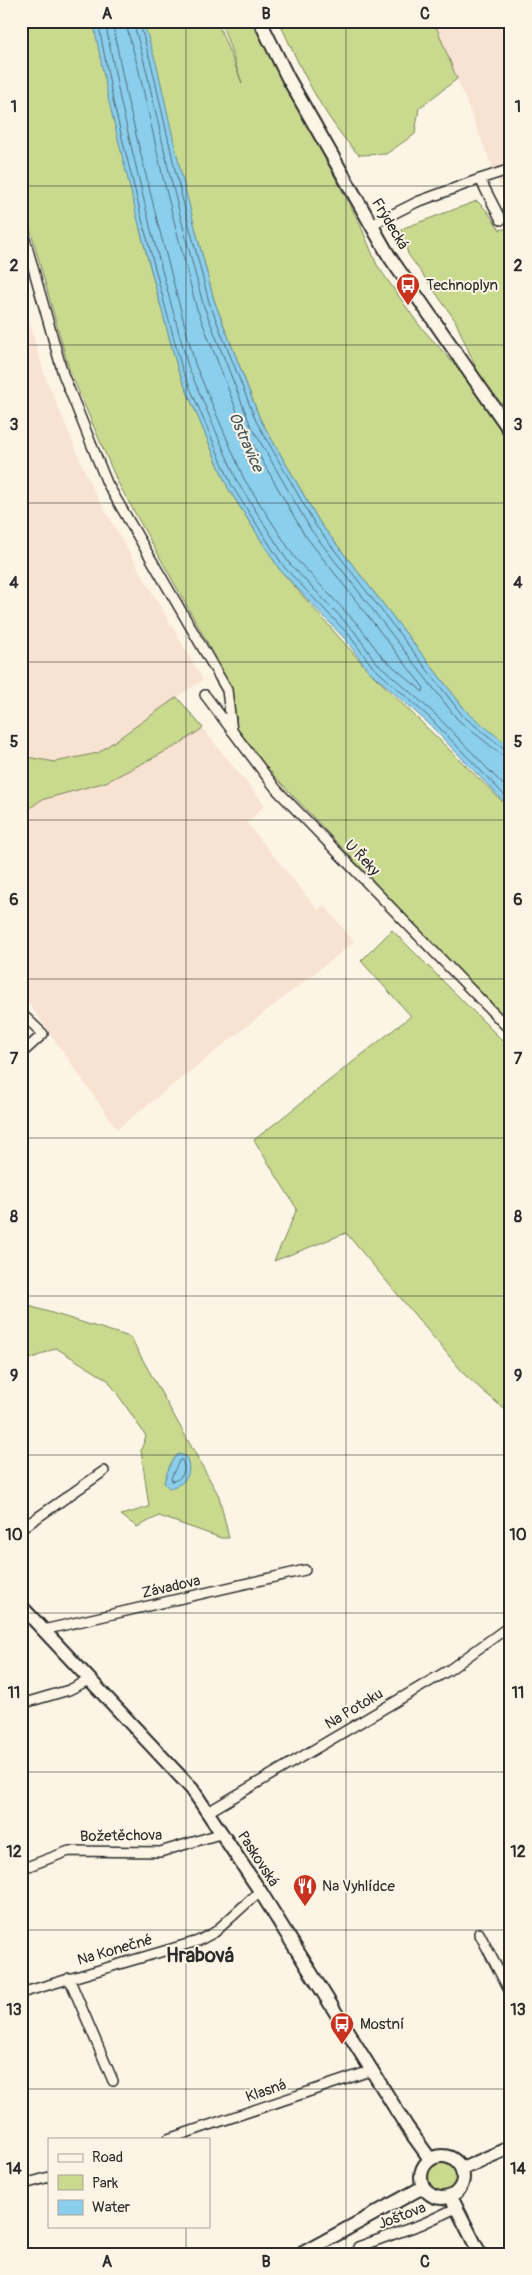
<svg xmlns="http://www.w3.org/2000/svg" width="532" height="2275" font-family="Pangolin,sans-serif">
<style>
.built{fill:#f8e2d2}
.green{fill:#c9da8e;stroke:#7a825c}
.water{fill:#8bcfed;stroke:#658d9f}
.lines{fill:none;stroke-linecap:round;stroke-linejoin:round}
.shore{stroke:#516d79;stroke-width:1}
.street-casing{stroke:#2b2b2b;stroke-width:12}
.secondary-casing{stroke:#2b2b2b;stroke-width:16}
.street{stroke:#fcf5e5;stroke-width:9}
.secondary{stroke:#fcf5e5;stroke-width:12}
.grid{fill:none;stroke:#2b2b2b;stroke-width:1;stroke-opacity:0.55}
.labels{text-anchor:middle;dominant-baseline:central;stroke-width:4;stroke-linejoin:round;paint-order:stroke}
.street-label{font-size:15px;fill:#2b2b2b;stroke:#fcf5e5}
.poi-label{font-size:15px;fill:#2b2b2b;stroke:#fcf5e5;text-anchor:start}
.water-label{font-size:16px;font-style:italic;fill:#43545c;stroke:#fcf5e5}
.district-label{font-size:20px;font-weight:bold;fill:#2b2b2b;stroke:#fcf5e5}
.neatline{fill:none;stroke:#2b2b2b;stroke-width:2}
.grid-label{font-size:16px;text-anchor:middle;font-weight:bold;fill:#2b2b2b}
</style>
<rect width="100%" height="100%" fill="#fcf5e5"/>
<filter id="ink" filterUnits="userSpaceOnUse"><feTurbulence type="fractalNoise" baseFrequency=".02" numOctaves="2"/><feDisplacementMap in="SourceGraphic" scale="10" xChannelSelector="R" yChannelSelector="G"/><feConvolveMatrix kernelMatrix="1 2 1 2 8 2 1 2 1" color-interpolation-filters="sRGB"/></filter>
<g filter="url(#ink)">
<path class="built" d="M434 21H511V213L489 159Z
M21 294 45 376 92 488 203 680 177 697 265 805 247 823 318 910 324 905 354 942 117 1129 21 992V815L41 800 21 793Z"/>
<path class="green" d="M21 21H94L141 233 178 370 228 488 280 570 368 670 511 810V1027L232 731 237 718 215 681 220 665 117 481 69 369 21 196Z
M140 21H217L242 83 221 21H252L360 224 377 265 419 325 457 367 511 445V753L467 712 320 523 260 419 214 300Z
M279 21H434L457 79 419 108 415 134 386 154 359 155C324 119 299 66 279 21Z
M477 201 487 211 500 230 511 227V415L480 377 455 320 408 254 401 229Z
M177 697 203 728 178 745 106 782 41 800 21 815V756L55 762 98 753Z
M392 930 511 1049V1415L466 1376 346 1233 274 1261 297 1209 254 1140 411 1016 361 961Z
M26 1305 130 1337 219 1496 229 1538H221L159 1516 137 1527 121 1515 149 1507 141 1450 146 1436 108 1380 56 1348 21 1363V1308Z
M427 2177a15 15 0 1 1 30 0a15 15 0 1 1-30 0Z"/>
<path class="water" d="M93 21H143L157 66 181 173 214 300 260 419 320 523 467 712 511 748V809L428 723 368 670 345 639 280 570 228 488 178 370 141 233 109 102Z
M179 1454 186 1456C193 1473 187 1484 169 1488L164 1483C167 1473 170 1459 179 1454Z"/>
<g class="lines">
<path class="shore" d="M98 21 113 101 145 231 182 369 232 486 284 567 349 635 372 666 431 719 511 802
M105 21 120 99 151 230 188 366 238 483 289 563 354 631 376 662 436 715 511 793
M112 21 127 98 159 228 195 364 244 479 295 558 359 626 382 657 423 692 424 688 304 534 243 427 196 306 163 178 139 71 125 21
M133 21 146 69 170 176 203 304 250 424 311 530 458 720 502 755 511 758
M139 21 152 67 176 174 209 302 256 421 316 526 463 716 506 750 511 751
M182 1460C187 1469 183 1480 172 1481L171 1478 179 1461Z"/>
<g class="street-casing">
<path id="street" d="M501 220 480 179 511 169
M21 225 63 374 107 483 227 690 232 731
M371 225 417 202 480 179
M205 695 277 790 511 1031
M21 1013 43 1034 21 1054
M21 1529 104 1471
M43 1630 305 1570
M21 1704 69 1690 89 1680
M208 1812 449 1670 511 1625
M21 1869 69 1851 160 1852 223 1833
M479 1933 511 1994
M69 1978 113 2081
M21 1993 198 1941 215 1932 260 1891
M168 2139 373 2070
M21 2185 49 2177
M358 2247 422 2224 456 2208"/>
</g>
<g class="secondary-casing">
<path id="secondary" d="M260 21 288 78 389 256 511 432
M21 1606 192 1789 260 1891 407 2127 430 2159
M421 2177a21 21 0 1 1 42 0a21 21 0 1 1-42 0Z
M462 2169 511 2147
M451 2197 480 2254
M301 2254 423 2187"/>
</g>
<use href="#street" class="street"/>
<use href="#secondary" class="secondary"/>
</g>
</g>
<path class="grid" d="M186 21V2139M346 21V2254M21 186H511M21 345H511M21 503H511M21 662H511M21 820H511M21 979H511M21 1138H511M21 1296H511M21 1455H511M21 1613H511M21 1772H511M21 1930H511M21 2089H511M186 2226V2254"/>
<defs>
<g id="bus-pin" transform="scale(1.25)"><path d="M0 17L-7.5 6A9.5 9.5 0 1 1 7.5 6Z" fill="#c8321e" stroke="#fcf5e5"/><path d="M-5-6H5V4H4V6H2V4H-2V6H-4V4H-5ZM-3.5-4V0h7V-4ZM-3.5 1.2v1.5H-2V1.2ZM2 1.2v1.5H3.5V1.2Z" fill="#fff"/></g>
<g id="restaurant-pin" transform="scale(1.25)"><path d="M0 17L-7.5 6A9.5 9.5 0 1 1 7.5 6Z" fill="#c8321e" stroke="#fcf5e5"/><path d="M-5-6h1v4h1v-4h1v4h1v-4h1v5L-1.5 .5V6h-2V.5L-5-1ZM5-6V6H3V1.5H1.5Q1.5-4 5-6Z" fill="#fff"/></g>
</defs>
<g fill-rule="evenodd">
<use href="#bus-pin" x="408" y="285"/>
<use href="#restaurant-pin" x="305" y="1886"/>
<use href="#bus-pin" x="342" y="2024"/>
</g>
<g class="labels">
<g class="street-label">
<text transform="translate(390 224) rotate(59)">Frýdecká</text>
<text transform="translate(362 858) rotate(46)">U Řeky</text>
<text transform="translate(171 1587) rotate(-13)">Závadova</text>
<text transform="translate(354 1709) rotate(-31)">Na Potoku</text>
<text transform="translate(121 1836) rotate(-1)">Božetěchova</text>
<text transform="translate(258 1859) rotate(57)">Paskovská</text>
<text transform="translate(115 1950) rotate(-16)">Na Konečné</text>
<text transform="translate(266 2091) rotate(-19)">Klasná</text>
<text transform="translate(402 2216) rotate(-21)">Joštova</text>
</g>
<g class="poi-label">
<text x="426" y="285">Technoplyn</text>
<text x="322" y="1886">Na Vyhlídce</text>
<text x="360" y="2024">Mostní</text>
</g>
<g class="water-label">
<text transform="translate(246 442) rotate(66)">Ostravice</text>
</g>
<g class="district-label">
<text x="200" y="1955">Hrabová</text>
</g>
</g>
<rect width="532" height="2275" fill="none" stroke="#fcf5e5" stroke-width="55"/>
<rect x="48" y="2138" width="162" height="90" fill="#fcf5e5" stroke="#a8a49b"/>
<rect x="58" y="2154" width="25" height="8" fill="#fcf5e5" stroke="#a8a49b"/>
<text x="92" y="2162" font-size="15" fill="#2b2b2b">Road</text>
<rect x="58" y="2175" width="25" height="15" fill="#c9da8e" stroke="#a8a49b"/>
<text x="92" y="2188" font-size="15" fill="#2b2b2b">Park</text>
<rect x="58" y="2200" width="25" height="15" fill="#8bcfed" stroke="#a8a49b"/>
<text x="92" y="2212" font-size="15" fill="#2b2b2b">Water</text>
<rect x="28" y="28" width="476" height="2220" class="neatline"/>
<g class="grid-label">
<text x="107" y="19">A</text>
<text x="266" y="19">B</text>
<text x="425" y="19">C</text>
<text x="14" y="112">1</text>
<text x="518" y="112">1</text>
<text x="14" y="271">2</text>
<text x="518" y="271">2</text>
<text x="14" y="430">3</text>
<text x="518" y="430">3</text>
<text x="14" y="588">4</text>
<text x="518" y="588">4</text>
<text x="14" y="747">5</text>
<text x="518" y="747">5</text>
<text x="14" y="905">6</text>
<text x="518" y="905">6</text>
<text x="14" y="1064">7</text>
<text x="518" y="1064">7</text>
<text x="14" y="1222">8</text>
<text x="518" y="1222">8</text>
<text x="14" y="1381">9</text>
<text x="518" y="1381">9</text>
<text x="14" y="1540">10</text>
<text x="518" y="1540">10</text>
<text x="14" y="1698">11</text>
<text x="518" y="1698">11</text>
<text x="14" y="1857">12</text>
<text x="518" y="1857">12</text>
<text x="14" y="2015">13</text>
<text x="518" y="2015">13</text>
<text x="14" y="2174">14</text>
<text x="518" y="2174">14</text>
<text x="107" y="2267">A</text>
<text x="266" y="2267">B</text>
<text x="425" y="2267">C</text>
</g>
</svg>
